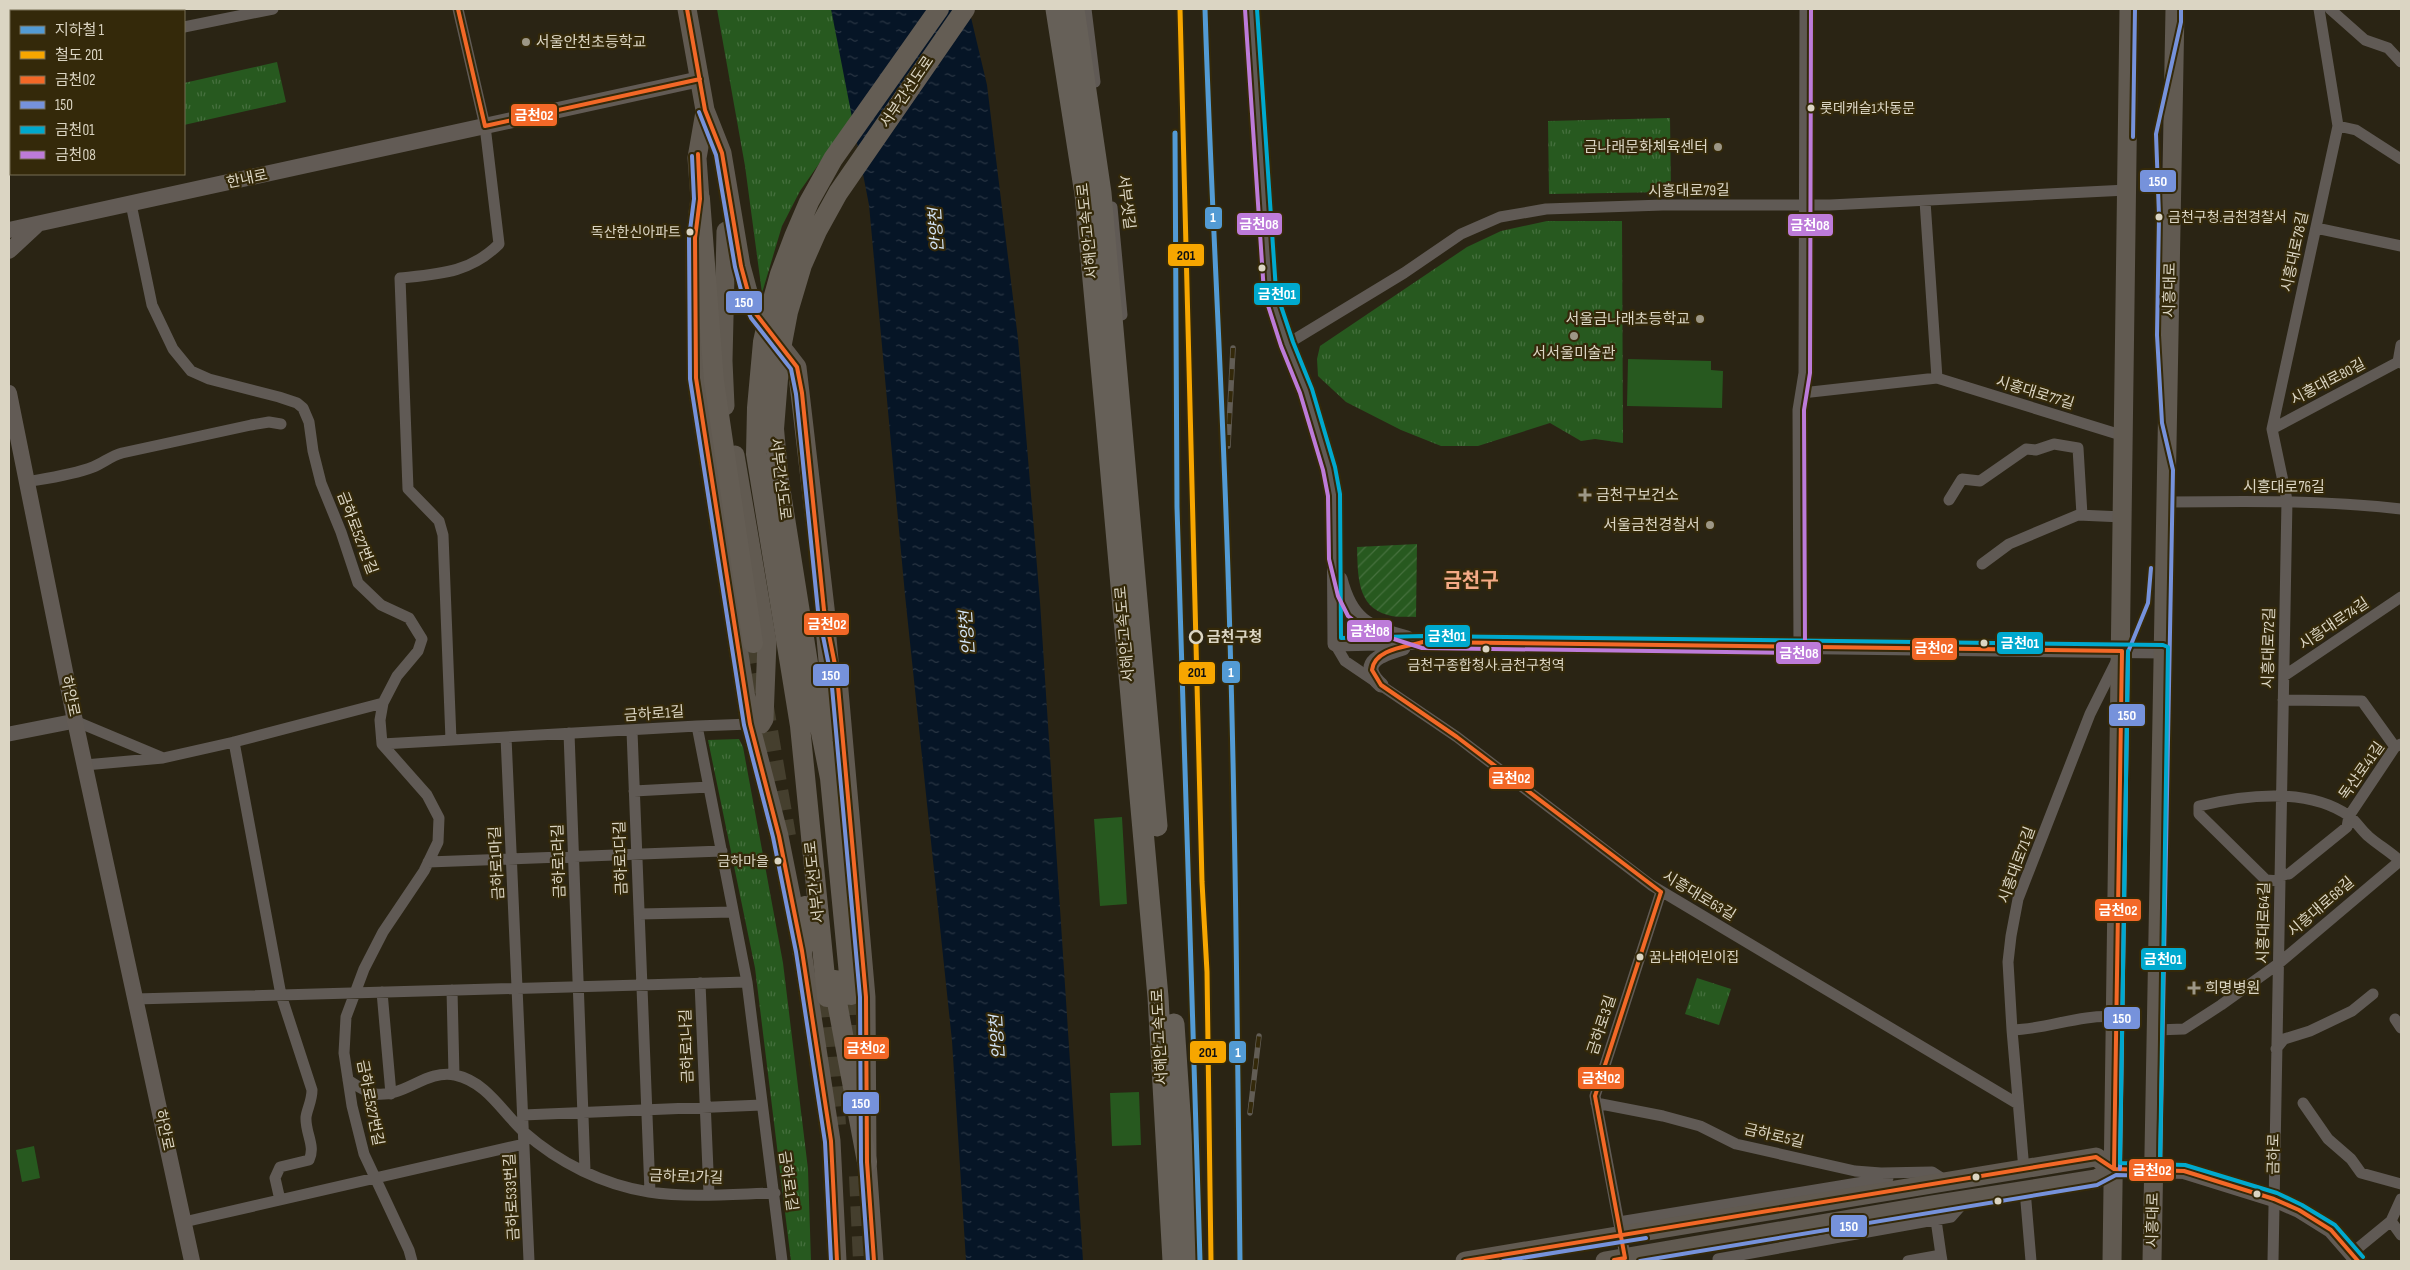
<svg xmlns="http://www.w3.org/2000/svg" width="2410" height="1270" font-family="'Sofia Sans Condensed','Noto Sans KR',sans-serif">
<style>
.park{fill:url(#park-tufts)}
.garden{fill:url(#garden-furrows)}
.pitch{fill:#27591f}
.water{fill:url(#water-ripples)}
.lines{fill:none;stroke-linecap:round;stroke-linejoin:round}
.trunk-tunnel{stroke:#453f2e;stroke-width:20;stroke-dasharray:20 10;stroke-linecap:butt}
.minor{stroke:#605a55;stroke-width:11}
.tertiary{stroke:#605a55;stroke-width:15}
.secondary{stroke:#625b55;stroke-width:16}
.primary{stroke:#615a51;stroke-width:19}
.trunk{stroke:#645d54;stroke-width:20}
.motorway{stroke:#666058;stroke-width:21}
.rail-casing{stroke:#625d55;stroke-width:5.5}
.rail{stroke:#34290a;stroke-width:4;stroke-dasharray:11;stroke-linecap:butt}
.bus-1-casing{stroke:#34290a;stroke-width:8}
.bus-2-casing{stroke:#34290a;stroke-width:8}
.bus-3-casing{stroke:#34290a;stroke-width:8}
.bus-4-casing{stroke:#34290a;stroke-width:8}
.bus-1{stroke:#f36827;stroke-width:4}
.bus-2{stroke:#7692db;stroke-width:4}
.bus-3{stroke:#00a9ce;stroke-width:4}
.bus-4{stroke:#bd7bd9;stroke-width:4}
.rail-1-casing{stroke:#34290a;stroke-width:9}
.rail-1{stroke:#f7a600;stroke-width:5}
.metro-1-casing{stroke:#34290a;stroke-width:9}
.metro-1{stroke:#539bd4;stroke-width:5}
.poi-dot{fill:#9d9786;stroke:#34290a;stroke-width:2}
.bus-dot{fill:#dbd5c3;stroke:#34290a;stroke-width:2}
.stop-dot{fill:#34290a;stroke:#dbd5c3;stroke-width:2.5}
.labels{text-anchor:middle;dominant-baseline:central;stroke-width:4.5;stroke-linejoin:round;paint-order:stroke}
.bus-label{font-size:14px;fill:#dbd5c3;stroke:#34290a;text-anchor:start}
.poi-label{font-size:15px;fill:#dbd5c3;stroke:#34290a;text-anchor:start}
.street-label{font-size:15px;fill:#dbd5c3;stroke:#34290a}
.stop-label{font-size:15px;font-weight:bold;fill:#dbd5c3;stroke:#34290a;text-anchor:start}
.water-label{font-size:16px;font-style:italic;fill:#d2e3f5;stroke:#34290a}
.district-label{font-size:20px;font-weight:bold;fill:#f4aa86;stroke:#34290a}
.line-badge{stroke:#34290a;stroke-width:2}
.badge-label{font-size:14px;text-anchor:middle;font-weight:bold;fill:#fff}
.pale-badge-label{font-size:14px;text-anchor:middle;font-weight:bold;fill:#111}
</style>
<defs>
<pattern id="park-tufts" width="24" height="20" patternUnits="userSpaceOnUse" patternTransform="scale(1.25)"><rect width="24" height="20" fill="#27591f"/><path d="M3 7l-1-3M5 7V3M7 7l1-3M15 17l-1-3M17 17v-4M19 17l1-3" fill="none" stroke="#46703e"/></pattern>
<pattern id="garden-furrows" width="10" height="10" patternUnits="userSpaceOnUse" patternTransform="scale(1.25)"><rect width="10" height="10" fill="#27591f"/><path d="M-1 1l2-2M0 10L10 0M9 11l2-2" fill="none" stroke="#46703e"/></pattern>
<pattern id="water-ripples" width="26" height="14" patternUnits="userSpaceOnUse" patternTransform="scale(1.25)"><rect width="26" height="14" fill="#061526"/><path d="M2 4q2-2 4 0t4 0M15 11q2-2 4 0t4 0" fill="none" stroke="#2a3644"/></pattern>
</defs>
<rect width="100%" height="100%" fill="#2a2414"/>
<path class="park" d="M717 9H927L800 191 782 226 762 293 745 166Z
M277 62 286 102 184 125V83Z
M1670 118 1671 192 1549 194 1548 121Z
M1547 221H1622L1623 443 1595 439 1581 441 1550 423 1478 446H1441L1401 430 1346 402 1318 376 1317 359 1320 346 1467 247 1501 231Z
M739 739 743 747 783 963 808 1169 811 1261H791L755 968 708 740Z
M1697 978 1731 989 1719 1025 1685 1014Z"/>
<path class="garden" d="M1417 544 1416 617C1407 616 1397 618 1388 615 1356 607 1358 573 1357 547Z"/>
<path class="pitch" d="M1628 359 1711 361V370L1723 371 1722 408 1627 406Z
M1122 817 1127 904 1100 906 1094 819Z
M1139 1092 1141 1145 1112 1146 1110 1093Z
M34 1146 40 1178 22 1182 16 1150Z"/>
<path class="water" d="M831 9H969L987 85 1018 339 1040 602 1083 1261H966L952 1041 905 595 869 205Z"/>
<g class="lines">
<path class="trunk-tunnel" d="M753 643 786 836
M851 995 853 1054
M827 997 836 1125
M859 1176 863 1261"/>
<path class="minor" d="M136 9 138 11
M1086 9 1095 82
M2330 9 2365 40 2388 48 2401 62
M184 27 273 9
M2338 126 2356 130 2401 159
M1925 201 1937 378
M131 204 152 305 173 349 191 371 209 379 279 397 297 403 303 408 309 422 313 451 321 483 341 532 358 583 381 605 409 618 422 639 418 651 397 676 383 703 380 720 382 744 427 795 439 818 438 842 424 871 383 932 364 969 346 1017 344 1053 352 1106 364 1154 409 1250 412 1261
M1112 207 1122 315
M2316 228 2401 246
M1287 344 1404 273 1461 234 1500 217 1546 209 1663 205H1830L2127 190
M2398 362 2401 345
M1802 393 1937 378 2124 436
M2272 429 2398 362 2401 363
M26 482C49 478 72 475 93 467 103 463 111 456 122 453L251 425 269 422 281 424
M1949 500 1962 479 1980 481 2026 449 2036 450 2054 444 2078 448 2082 515
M2167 502C2246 501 2323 500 2401 509
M1982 564 2009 544 2078 515 2123 517
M1335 644 1345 661 1457 737 1651 885 2018 1104
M1799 647 1798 410 1804 373 1805 9
M2284 676 2401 597
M2283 700 2362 701 2395 747
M75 721 161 757
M697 726 750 724
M632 731 650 1192
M569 733 585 1171
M506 737 529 1261
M451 740 443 535 439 521 408 489 400 278C439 274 470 273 499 244L485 126 458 9
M234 742 281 995 312 1090C312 1101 307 1109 306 1117 305 1133 316 1146 309 1160L280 1167 275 1178 280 1200
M382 744 697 726 747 982 782 1261
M85 765 163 758 234 742 383 703
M634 791 709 787
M428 862 722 851
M2280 875 2289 874 2347 827 2349 816 2395 747 2401 744
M2280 881 2266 880 2199 814V806C2244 795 2308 787 2349 816 2356 821 2361 830 2368 836 2378 845 2391 852 2401 862
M639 914 733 912
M700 983 709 1194
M452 990 454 1075
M382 992 391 1094
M135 999 747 982
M2395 1019 2401 1028
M2012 1030C2049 1029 2079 1014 2116 1017
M2156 1030 2184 1029 2221 1005 2278 964 2401 860
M2276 1049 2284 1039 2310 1031 2352 1011 2373 994
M348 1080C356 1085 367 1093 375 1094 404 1098 426 1069 455 1075 487 1082 502 1112 524 1132 559 1163 604 1185 649 1192 689 1198 735 1194 775 1193
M1596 1103 1663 1116 1700 1126 1736 1144 1855 1171 1881 1173 1932 1172 1946 1181
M2303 1103 2328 1139 2351 1159 2361 1173 2401 1184
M523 1115 762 1105
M2024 1170 2012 1030 2008 962 2011 936 2018 899 2090 714 2117 660
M2025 1190 2031 1261
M1936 1220 1941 1255
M2391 1221 2401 1235
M184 1222 524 1144
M1619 1222 1888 1178
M2352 1253 2391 1221 2401 1199
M1718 1259 1951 1217 1967 1199
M1626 1261 1595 1096 1661 892
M1908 1261 1941 1255 1942 1261
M2273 1261 2287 500 2272 429 2338 126 2319 9"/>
<path class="tertiary" d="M1251 9 1270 292 1287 344 1306 391 1329 469 1334 495 1335 644 1423 642 2163 651
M1340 579C1351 621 1367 627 1407 638
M1381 685C1356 662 1383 654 1403 648
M9 734 75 721"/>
<path class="secondary" d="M9 230 700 79
M9 251 36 226
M9 393 75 721 192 1261
M2154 1170 2184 1171 2274 1199 2299 1210 2331 1230 2358 1261"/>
<path class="primary" d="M687 9 705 110 722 153 741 266 751 303 756 314 797 367 827 625
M698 213 700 199 697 158 705 112
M695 240 696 378 750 724 779 836 802 951 831 1141 837 1261
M725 406 723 361 726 231
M735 455 767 642 764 719 761 724H750
M838 679 866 997 867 1162 874 1261
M1465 1261 2096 1157 2114 1169
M1605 1261 1931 1205 2096 1179 2114 1169 2154 1170
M2112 1261 2129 9
M2152 1261 2175 9"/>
<path class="trunk" d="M700 199 714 381 753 643
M824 610 830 677V731
M802 951 807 930 805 906
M835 980 837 1002 867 1162
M851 995 830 778 811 682 778 474 774 429 780 354 788 312 802 265 817 231 838 193 965 9
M827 997 800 726 756 454 757 408 763 342 770 310 780 274 794 237 809 202 833 159 939 9"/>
<path class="motorway" d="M1056 9 1085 194 1106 419 1158 997 1173 1261
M1074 9 1101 193 1157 826
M1174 1024 1190 1261"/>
<g class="rail-casing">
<path id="rail" d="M1228 446 1233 348
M1250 1113 1259 1036"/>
</g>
<use href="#rail" class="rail"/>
<g class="bus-1-casing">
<path id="bus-1" d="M458 9 485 126 700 79
M687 9 705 110 722 153 741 266 751 303 756 314 797 367 802 393 824 610 837 675 866 997 867 1162 874 1261
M698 154 700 199 695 238 696 378 750 724 779 836 802 951 831 1141 837 1261
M1661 892 1457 737 1381 685 1372 670C1374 649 1406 647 1423 642L2122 651
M2114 1169 2122 651
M1614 1260 1625 1258 1595 1096 1661 892
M1465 1261 2096 1157 2114 1169 2184 1171 2274 1199 2299 1210 2331 1230 2358 1261"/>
</g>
<g class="bus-2-casing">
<path id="bus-2" d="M699 112 716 155 735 267 745 305 751 318 791 369 796 394 818 611 831 676 860 997 861 1162 868 1261
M2133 137 2135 9
M692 156 694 199 689 238 690 379 744 725 773 837 796 952 825 1142 831 1261
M2120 1169 2128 652 2148 603 2151 568
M1503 1261 1646 1238
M1640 1261 2097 1185 2116 1175 2154 1176 2160 1173 2173 470 2162 423 2157 335 2159 216 2156 134 2181 22V9"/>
</g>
<g class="bus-3-casing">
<path id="bus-3" d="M1257 9 1276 291 1293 342 1312 389 1335 467 1340 494 1341 638 1423 636 2163 645 2168 647 2160 1170
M2128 651 2120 1163 2185 1165 2277 1193 2302 1205 2335 1225 2363 1257"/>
</g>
<g class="bus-4-casing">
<path id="bus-4" d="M1245 9 1264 293 1281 346 1300 393 1323 470 1328 496 1329 559 1338 596 1348 616 1366 630 1422 648 1799 653 1803 651 1805 647 1804 410 1810 373 1811 9"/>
</g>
<use href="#bus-1" class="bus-1"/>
<use href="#bus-2" class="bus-2"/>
<use href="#bus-3" class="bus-3"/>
<use href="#bus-4" class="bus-4"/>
<g class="rail-1-casing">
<path id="rail-1" d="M1180 9 1202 882 1207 972 1211 1261"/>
</g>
<use href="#rail-1" class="rail-1"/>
<g class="metro-1-casing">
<path id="metro-1" d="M1205 9C1210 168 1219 328 1225 487 1235 745 1237 1003 1240 1261
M1175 133 1177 507 1200 1261"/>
</g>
<use href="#metro-1" class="metro-1"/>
</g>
<g class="poi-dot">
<circle cx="526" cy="42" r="5"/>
<circle cx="1718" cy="147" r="5"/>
<circle cx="1700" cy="319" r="5"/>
<circle cx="1574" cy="336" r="5"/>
<path d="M1582.5 487.5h5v5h5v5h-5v5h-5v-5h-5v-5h5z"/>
<circle cx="1710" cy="525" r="5"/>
<path d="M2191.5 980.5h5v5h5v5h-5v5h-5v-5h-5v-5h5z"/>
</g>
<g class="bus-dot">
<circle cx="1811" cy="108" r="4.5"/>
<circle cx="2159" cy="217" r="4.5"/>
<circle cx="690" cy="232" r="4.5"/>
<circle cx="1262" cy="268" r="4.5"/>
<circle cx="1984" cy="643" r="4.5"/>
<circle cx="1486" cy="649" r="4.5"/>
<circle cx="778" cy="861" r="4.5"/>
<circle cx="1640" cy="957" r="4.5"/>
<circle cx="1976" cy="1177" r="4.5"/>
<circle cx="2257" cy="1194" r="4.5"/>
<circle cx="1998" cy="1201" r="4.5"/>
</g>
<circle class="stop-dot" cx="1196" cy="637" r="6"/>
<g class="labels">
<g class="bus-label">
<text x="1820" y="108">롯데캐슬1차동문</text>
<text x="2168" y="217">금천구청.금천경찰서</text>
<text x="681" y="232" text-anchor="end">독산한신아파트</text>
<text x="1486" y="665" text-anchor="middle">금천구종합청사.금천구청역</text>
<text x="769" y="861" text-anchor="end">금하마을</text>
<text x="1649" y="957">꿈나래어린이집</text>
</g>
<g class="poi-label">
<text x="536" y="42">서울안천초등학교</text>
<text x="1708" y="147" text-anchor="end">금나래문화체육센터</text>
<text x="1690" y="319" text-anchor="end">서울금나래초등학교</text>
<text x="1574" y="353" text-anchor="middle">서서울미술관</text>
<text x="1596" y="495">금천구보건소</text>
<text x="1700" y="525" text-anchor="end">서울금천경찰서</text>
<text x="2205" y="988">희명병원</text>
</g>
<g class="street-label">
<text transform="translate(907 92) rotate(-56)">서부간선도로</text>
<text transform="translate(247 179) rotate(-12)">한내로</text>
<text transform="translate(1689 191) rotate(-1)">시흥대로79길</text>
<text transform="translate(1126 202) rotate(83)">서부샛길</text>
<text transform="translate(1088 231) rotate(-96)">서해안고속도로</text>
<text transform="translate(2295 252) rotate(-78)">시흥대로78길</text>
<text transform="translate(2170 290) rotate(-89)">시흥대로</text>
<text transform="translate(2328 382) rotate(-28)">시흥대로80길</text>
<text transform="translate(2035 393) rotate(17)">시흥대로77길</text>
<text transform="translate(780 479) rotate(83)">서부간선도로</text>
<text x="2284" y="487">시흥대로76길</text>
<text transform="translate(357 533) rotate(69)">금하로527번길</text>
<text transform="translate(2334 624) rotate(-34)">시흥대로74길</text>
<text transform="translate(1125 634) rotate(-95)">서해안고속도로</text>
<text transform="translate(2269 648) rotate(-89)">시흥대로72길</text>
<text transform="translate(70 696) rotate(78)">하안로</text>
<text transform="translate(654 714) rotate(-4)">금하로1길</text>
<text transform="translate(2362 771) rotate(-55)">독산로41길</text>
<text transform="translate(621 858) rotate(-92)">금하로1다길</text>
<text transform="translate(559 861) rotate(-92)">금하로1라길</text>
<text transform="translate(497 863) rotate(-93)">금하로1마길</text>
<text transform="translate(2017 865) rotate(-70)">시흥대로71길</text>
<text transform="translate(815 882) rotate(-96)">서부간선도로</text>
<text transform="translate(1699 896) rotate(31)">시흥대로63길</text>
<text transform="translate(2321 907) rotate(-41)">시흥대로68길</text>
<text transform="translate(2264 923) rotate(-89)">시흥대로64길</text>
<text transform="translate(1602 1025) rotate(-72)">금하로3길</text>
<text transform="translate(1160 1037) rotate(-93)">서해안고속도로</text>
<text transform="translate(687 1046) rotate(-92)">금하로1나길</text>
<text transform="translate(370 1103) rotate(79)">금하로527번길</text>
<text transform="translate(164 1130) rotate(78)">하안로</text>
<text transform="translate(1774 1136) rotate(13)">금하로5길</text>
<text transform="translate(2274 1154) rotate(-89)">금하로</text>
<text transform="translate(686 1177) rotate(2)">금하로1가길</text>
<text transform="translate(788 1181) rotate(82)">금하로1길</text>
<text transform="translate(512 1197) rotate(-93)">금하로533번길</text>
<text transform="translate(2153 1220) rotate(-89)">시흥대로</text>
</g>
<g class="stop-label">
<text x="1207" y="637">금천구청</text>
</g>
<g class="water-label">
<text transform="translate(937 230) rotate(-94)">안양천</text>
<text transform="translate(968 633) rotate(-94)">안양천</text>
<text transform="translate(998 1037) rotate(-94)">안양천</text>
</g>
<g class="district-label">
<text x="1471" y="581">금천구</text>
</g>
</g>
<g class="line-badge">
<rect x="510" y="103" width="48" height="24" rx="5" fill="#f36827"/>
<rect x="2139" y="169" width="38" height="24" rx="5" fill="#7692db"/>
<rect x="1204" y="206" width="19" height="24" rx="5" fill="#539bd4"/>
<rect x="1236" y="212" width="47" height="24" rx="5" fill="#bd7bd9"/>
<rect x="1787" y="213" width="47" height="24" rx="5" fill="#bd7bd9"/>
<rect x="1167" y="243" width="38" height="24" rx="5" fill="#f7a600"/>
<rect x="1253" y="282" width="48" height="24" rx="5" fill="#00a9ce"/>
<rect x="725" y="290" width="38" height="24" rx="5" fill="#7692db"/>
<rect x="803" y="612" width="47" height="24" rx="5" fill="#f36827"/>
<rect x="1346" y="619" width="47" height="24" rx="5" fill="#bd7bd9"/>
<rect x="1424" y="624" width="47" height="24" rx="5" fill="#00a9ce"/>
<rect x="1996" y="631" width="48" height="24" rx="5" fill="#00a9ce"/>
<rect x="1911" y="637" width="47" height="24" rx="5" fill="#f36827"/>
<rect x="1775" y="641" width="47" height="24" rx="5" fill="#bd7bd9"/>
<rect x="1221" y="660" width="20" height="24" rx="5" fill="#539bd4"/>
<rect x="1178" y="661" width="38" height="24" rx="5" fill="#f7a600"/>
<rect x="812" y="663" width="38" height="24" rx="5" fill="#7692db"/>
<rect x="2108" y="703" width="38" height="24" rx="5" fill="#7692db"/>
<rect x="1488" y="766" width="47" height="24" rx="5" fill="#f36827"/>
<rect x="2094" y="898" width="48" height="24" rx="5" fill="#f36827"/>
<rect x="2140" y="947" width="47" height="24" rx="5" fill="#00a9ce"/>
<rect x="2103" y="1006" width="38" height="24" rx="5" fill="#7692db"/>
<rect x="843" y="1036" width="47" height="24" rx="5" fill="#f36827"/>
<rect x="1228" y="1040" width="19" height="24" rx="5" fill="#539bd4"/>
<rect x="1189" y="1040" width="38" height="24" rx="5" fill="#f7a600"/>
<rect x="1577" y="1066" width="48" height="24" rx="5" fill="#f36827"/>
<rect x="842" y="1091" width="38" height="24" rx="5" fill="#7692db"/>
<rect x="2128" y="1158" width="47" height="24" rx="5" fill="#f36827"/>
<rect x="1830" y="1214" width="38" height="24" rx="5" fill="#7692db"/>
</g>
<g class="badge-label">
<text x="534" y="120">금천02</text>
<text x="2158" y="186">150</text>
<text x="1213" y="222">1</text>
<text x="1259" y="229">금천08</text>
<text x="1810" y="230">금천08</text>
<text x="1277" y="299">금천01</text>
<text x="744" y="307">150</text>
<text x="827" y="629">금천02</text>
<text x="1370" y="636">금천08</text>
<text x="1447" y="641">금천01</text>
<text x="2020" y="648">금천01</text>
<text x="1934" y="653">금천02</text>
<text x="1799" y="658">금천08</text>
<text x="1231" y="677">1</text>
<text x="831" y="680">150</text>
<text x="2127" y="720">150</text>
<text x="1511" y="783">금천02</text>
<text x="2118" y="915">금천02</text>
<text x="2163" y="964">금천01</text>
<text x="2122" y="1023">150</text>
<text x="866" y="1053">금천02</text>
<text x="1238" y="1057">1</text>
<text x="1601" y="1083">금천02</text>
<text x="861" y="1108">150</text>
<text x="2152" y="1175">금천02</text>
<text x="1849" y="1231">150</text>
</g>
<g class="pale-badge-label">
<text x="1186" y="260">201</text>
<text x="1197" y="677">201</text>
<text x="1208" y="1057">201</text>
</g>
<rect width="2410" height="1270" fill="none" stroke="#dbd5c3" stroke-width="20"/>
<rect x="10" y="10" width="175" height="165" fill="#34290a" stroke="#776e54"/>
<rect x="20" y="26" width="25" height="8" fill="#539bd4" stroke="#776e54"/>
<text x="55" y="35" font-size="15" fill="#dbd5c3">지하철 1</text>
<rect x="20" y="51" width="25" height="8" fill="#f7a600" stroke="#776e54"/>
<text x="55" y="60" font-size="15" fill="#dbd5c3">철도 201</text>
<rect x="20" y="76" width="25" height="8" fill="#f36827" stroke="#776e54"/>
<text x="55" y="85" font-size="15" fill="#dbd5c3">금천02</text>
<rect x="20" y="101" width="25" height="8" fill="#7692db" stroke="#776e54"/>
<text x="55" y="110" font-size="15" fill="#dbd5c3">150</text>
<rect x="20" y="126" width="25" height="8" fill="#00a9ce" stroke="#776e54"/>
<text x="55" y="135" font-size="15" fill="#dbd5c3">금천01</text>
<rect x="20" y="151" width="25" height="8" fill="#bd7bd9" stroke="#776e54"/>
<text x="55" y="160" font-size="15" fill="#dbd5c3">금천08</text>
</svg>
